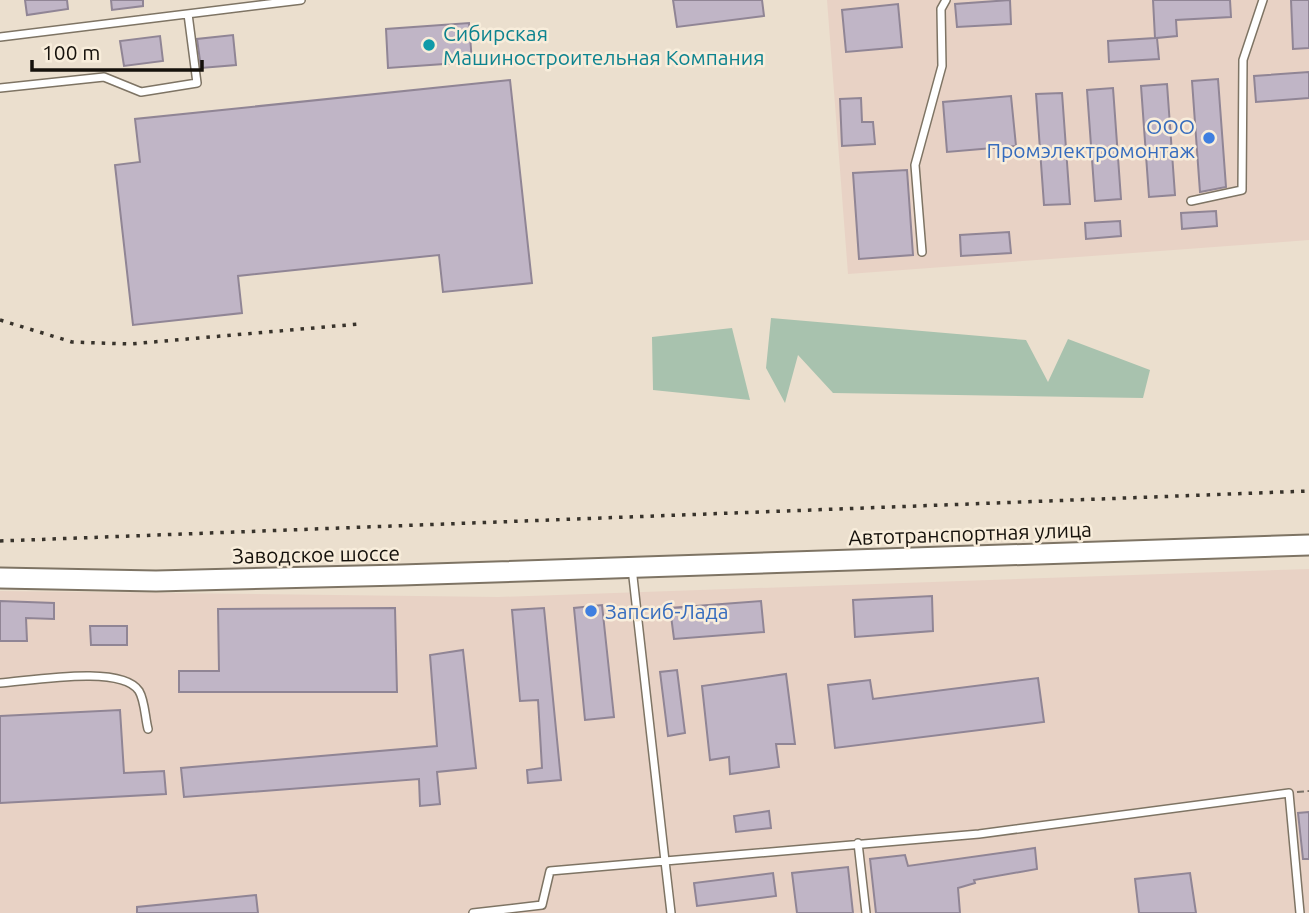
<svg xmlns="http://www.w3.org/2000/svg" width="1309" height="913" font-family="Ubuntu,sans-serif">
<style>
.industrial{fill:#e8d2c5}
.green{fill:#a8c2ae}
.building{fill:#c0b5c6;stroke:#908595;stroke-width:2}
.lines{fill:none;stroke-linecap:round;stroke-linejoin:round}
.service-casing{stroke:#7e7464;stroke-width:10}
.secondary-casing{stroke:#7e7464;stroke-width:23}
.path{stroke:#7a7267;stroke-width:2;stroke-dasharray:7 3.5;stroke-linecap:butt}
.service{stroke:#fff;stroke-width:7}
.secondary{stroke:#fff;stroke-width:19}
.rail{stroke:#38332b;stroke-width:3.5;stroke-dasharray:3.5 7;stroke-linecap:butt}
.culture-dot{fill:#0f9aa8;stroke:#f8eddb;stroke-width:2.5}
.shop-dot{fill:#3f7fe0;stroke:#f8eddb;stroke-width:2.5}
.labels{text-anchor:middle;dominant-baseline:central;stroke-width:5;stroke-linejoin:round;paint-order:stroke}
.culture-label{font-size:21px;fill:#0d838f;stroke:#f8eddb;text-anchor:start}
.shop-label{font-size:21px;fill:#366cbe;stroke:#f8eddb;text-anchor:end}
.street-label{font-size:21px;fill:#15110b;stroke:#f8eddb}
</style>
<rect width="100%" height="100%" fill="#ebdfce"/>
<path class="industrial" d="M827 0H1309V240L848 274Z
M1309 569V913H0V591L498 597Z"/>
<path class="green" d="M771 318 1026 340 1048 382 1068 339 1150 370 1143 398 833 393 798 355 785 403 766 368Z
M732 328 750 400 653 390 652 337Z"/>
<path class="building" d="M25 0H67L68 9 27 15Z
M111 0H143V6L112 10Z
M673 0H762L764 16 677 27Z
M1010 0 1011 24 957 27 955 4Z
M1153 0H1230L1231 17 1176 20 1177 36 1157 38 1159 59 1109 62 1108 41 1155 38Z
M1291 0H1309V48L1293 49Z
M898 4 902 47 846 52 842 10Z
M469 23 472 62 388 68 386 29Z
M233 35 236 65 201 68 197 39Z
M160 36 163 61 124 66 120 41Z
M1309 72V98L1256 102 1254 76Z
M1218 79 1226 187 1200 192 1192 81Z
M510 80 532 283 443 292 439 255 238 276 242 313 133 325 115 165 140 162 135 119Z
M1167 84 1175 195 1149 197 1141 86Z
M1113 88 1121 199 1095 201 1087 90Z
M1062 93 1070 204 1044 205 1036 94Z
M1011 96 1016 146 947 152 943 102Z
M861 98 862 122H873L875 144 842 146 840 99Z
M907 170 913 255 859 259 853 173Z
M1216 211 1217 226 1182 229 1181 213Z
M1120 221 1121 236 1086 239 1085 223Z
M1009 232 1011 253 961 256 960 235Z
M932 596 933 631 855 637 853 600Z
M0 601 54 603V619L26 618 27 641H0Z
M761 601 764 632 674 639 670 608Z
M602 605 614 717 585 720 574 608Z
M395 608 397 692H179V671H219L218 609Z
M544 608 561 780 528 783 527 770 542 768 538 700 520 701 512 610Z
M90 626H127V645H91Z
M463 650 476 768 437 772 440 804 420 806 419 779 184 797 181 768 437 746 430 655Z
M677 670 685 733 668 736 660 672Z
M786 674 795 744H776L779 767 730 774 729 757 710 760 702 686Z
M1038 678 1044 722 835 748 828 685 870 680 873 699Z
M120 710 124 773 164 771 166 794 0 803V716Z
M769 811 771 828 736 832 734 816Z
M1309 812V859H1303L1298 813Z
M1035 848 1037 869 974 880 975 883 958 888 960 913H876L870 859 905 855 908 866Z
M848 867 853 913H797L792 873Z
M773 873 776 896 697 906 694 883Z
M1190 873 1196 913H1139L1135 879Z
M256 895 258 913H137V907Z"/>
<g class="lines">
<g class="service-casing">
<path id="service" d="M0 37 301 0
M0 88 104 77 141 92 197 83 188 14
M1191 201 1242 190 1243 60 1263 0
M922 252 915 165 942 66 941 9 946 0
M632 568 665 861 979 834 1289 793 1300 913
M0 683C30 681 122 664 139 691 145 701 145 718 148 729
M858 843 866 913
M473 913 542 905 550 871 665 861 671 913"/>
</g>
<g class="secondary-casing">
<path id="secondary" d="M0 578 156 581 401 575 1309 545"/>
</g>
<path class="path" d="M1297 792 1309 791"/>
<use href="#service" class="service"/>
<use href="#secondary" class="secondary"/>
<path class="rail" d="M0 320 72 342 130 344 359 324
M0 541 1309 491"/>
</g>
<circle class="culture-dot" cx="429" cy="45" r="7"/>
<g class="shop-dot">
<circle cx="1209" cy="138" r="7"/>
<circle cx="591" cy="611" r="7"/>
</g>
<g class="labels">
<g class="culture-label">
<text x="443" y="33">Сибирская<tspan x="443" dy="24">Машиностроительная Компания</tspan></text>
</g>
<g class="shop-label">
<text x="1195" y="126">ООО<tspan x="1195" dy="24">Промэлектромонтаж</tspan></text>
<text x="605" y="611" text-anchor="start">Запсиб-Лада</text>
</g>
<g class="street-label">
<text transform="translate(970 533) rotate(-2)">Автотранспортная улица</text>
<text transform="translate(316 554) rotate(-1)">Заводское шоссе</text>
</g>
</g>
<path d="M32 60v10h170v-10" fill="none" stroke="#15110b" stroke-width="3.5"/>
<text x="42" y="60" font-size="21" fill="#15110b" stroke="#f8eddb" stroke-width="5" paint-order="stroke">100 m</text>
</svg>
